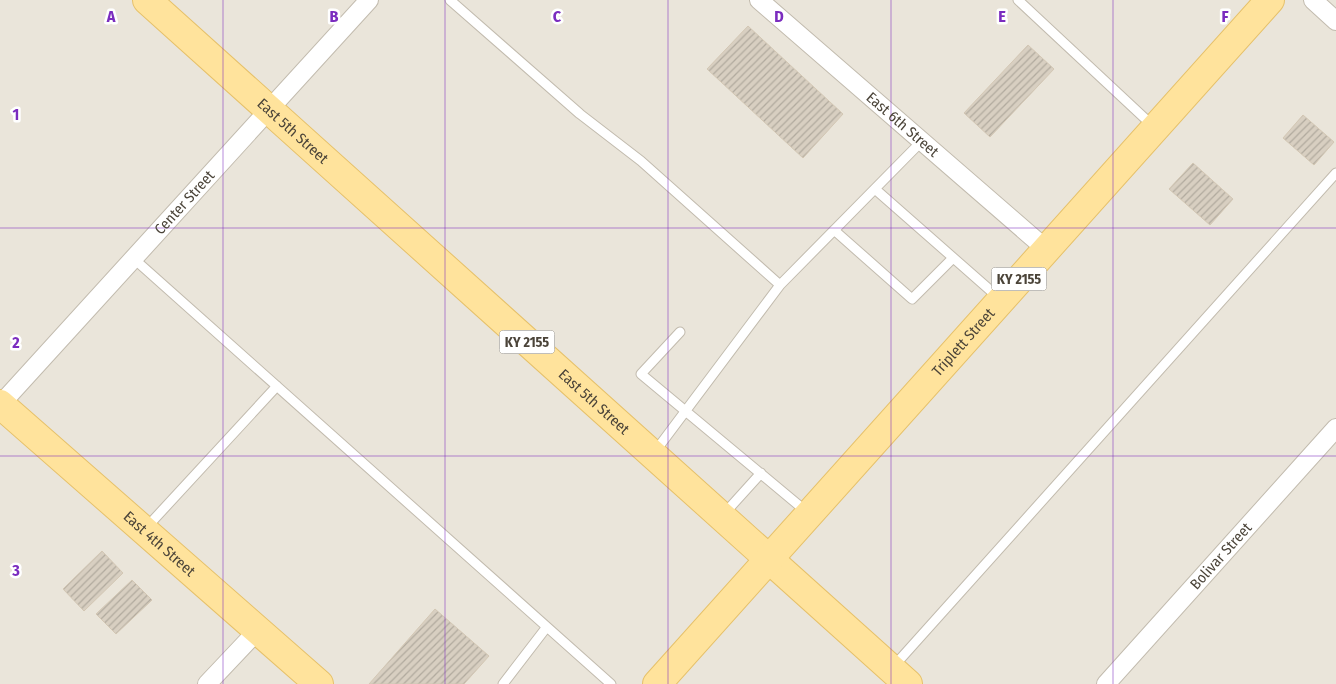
<svg xmlns="http://www.w3.org/2000/svg" width="1336" height="684" font-family="'Fira Sans Condensed',sans-serif">
<style>
.residential{fill:#eae5da}
.building{fill:url(#building-hatch);stroke:#d3c7b4}
.lines{fill:none;stroke-linecap:round;stroke-linejoin:round}
.service-casing{stroke:#c2bbae;stroke-width:11}
.minor-casing{stroke:#c2bbae;stroke-width:20}
.primary-casing{stroke:#e6c16a;stroke-width:30}
.service{stroke:#fff;stroke-width:9}
.minor{stroke:#fff;stroke-width:18}
.primary{stroke:#ffe39c;stroke-width:28}
.grid{fill:none;stroke:#7b2cbf;stroke-width:1;stroke-opacity:0.55}
.labels{text-anchor:middle;dominant-baseline:central;stroke-width:5;stroke-linejoin:round;paint-order:stroke}
.shield{fill:#fff;stroke:#817c74;stroke-width:1}
.shield-label{font-size:14px;font-weight:bold;fill:#4b4439}
.street-label{font-size:15px;fill:#4b4439;stroke:#fff}
.grid-label{font-size:16px;text-anchor:middle;font-weight:bold;fill:#7b2cbf;stroke:#fff;stroke-width:5;stroke-linejoin:round;paint-order:stroke}
</style>
<defs>
<pattern id="building-hatch" width="6" height="6" patternUnits="userSpaceOnUse" patternTransform="scale(1.25)"><rect width="6" height="6" fill="#d8cfc1"/><path d="M-1 1l2-2M0 6l6-6M5 7l2-2" fill="none" stroke="#b1aa9e"/></pattern>
</defs>
<rect width="100%" height="100%" fill="#f6f3ec"/>
<path class="residential" d="M0 0H1336V684H0Z"/>
<path class="building" d="M748 26 843 114 803 158 707 69Z
M1028 45 1054 69 990 137 964 113Z
M1303 115 1334 142 1314 165 1283 138Z
M1193 163 1233 199 1210 225 1169 189Z
M102 551 123 573 84 611 63 589Z
M132 580 152 600 116 634 96 614Z
M435 609 489 656 464 684H369Z"/>
<g class="lines">
<g class="service-casing">
<path id="service" d="M450 0 580 114 641 161 780 285
M1018 0 1153 126
M875 189 999 298
M834 230 912 299 953 258
M133 258 611 684
M680 332 641 374 808 513
M654 453 780 285 922 141
M724 514 761 473
M146 528 277 386
M894 666 1336 173
M503 684 546 628"/>
</g>
<g class="minor-casing">
<g id="minor">
<path id="s1" d="M759 0 1046 249"/>
<path d="M1313 0 1336 21"/>
<path id="s2" d="M0 405 369 0"/>
<path d="M207 684 258 630"/>
<path id="s3" d="M1106 684 1336 428"/>
</g>
</g>
<g class="primary-casing">
<g id="primary">
<path id="s4" d="M147 0 908 684"/>
<path id="s5" d="M0 404 319 684"/>
<path id="s6" d="M657 684 1270 0"/>
</g>
</g>
<use href="#service" class="service"/>
<use href="#minor" class="minor"/>
<use href="#primary" class="primary"/>
</g>
<path class="grid" d="M223 0V684M445 0V684M668 0V684M891 0V684M1113 0V684M0 228H1336M0 456H1336"/>
<g class="labels">
<g class="shield">
<rect x="991.5" y="267.5" width="55" height="23" rx="4"/>
<rect x="499.5" y="330.5" width="55" height="23" rx="4"/>
</g>
<g class="shield-label">
<text x="1019" y="279">KY 2155</text>
<text x="527" y="342">KY 2155</text>
</g>
<g class="street-label">
<text stroke="none"><textPath href="#s1" startOffset="190">East 6th Street</textPath></text>
<text stroke="none"><textPath href="#s4" startOffset="196">East 5th Street</textPath></text>
<text stroke="none"><textPath href="#s2" startOffset="274">Center Street</textPath></text>
<text stroke="none"><textPath href="#s6" startOffset="459">Triplett Street</textPath></text>
<text stroke="none"><textPath href="#s4" startOffset="601">East 5th Street</textPath></text>
<text stroke="none"><textPath href="#s5" startOffset="212">East 4th Street</textPath></text>
<text stroke="none"><textPath href="#s3" startOffset="172">Bolivar Street</textPath></text>
</g>
</g>
<g class="grid-label">
<text x="111" y="22">A</text>
<text x="334" y="22">B</text>
<text x="557" y="22">C</text>
<text x="779" y="22">D</text>
<text x="1002" y="22">E</text>
<text x="1225" y="22">F</text>
<text x="16" y="120">1</text>
<text x="16" y="348">2</text>
<text x="16" y="576">3</text>
</g>
</svg>
